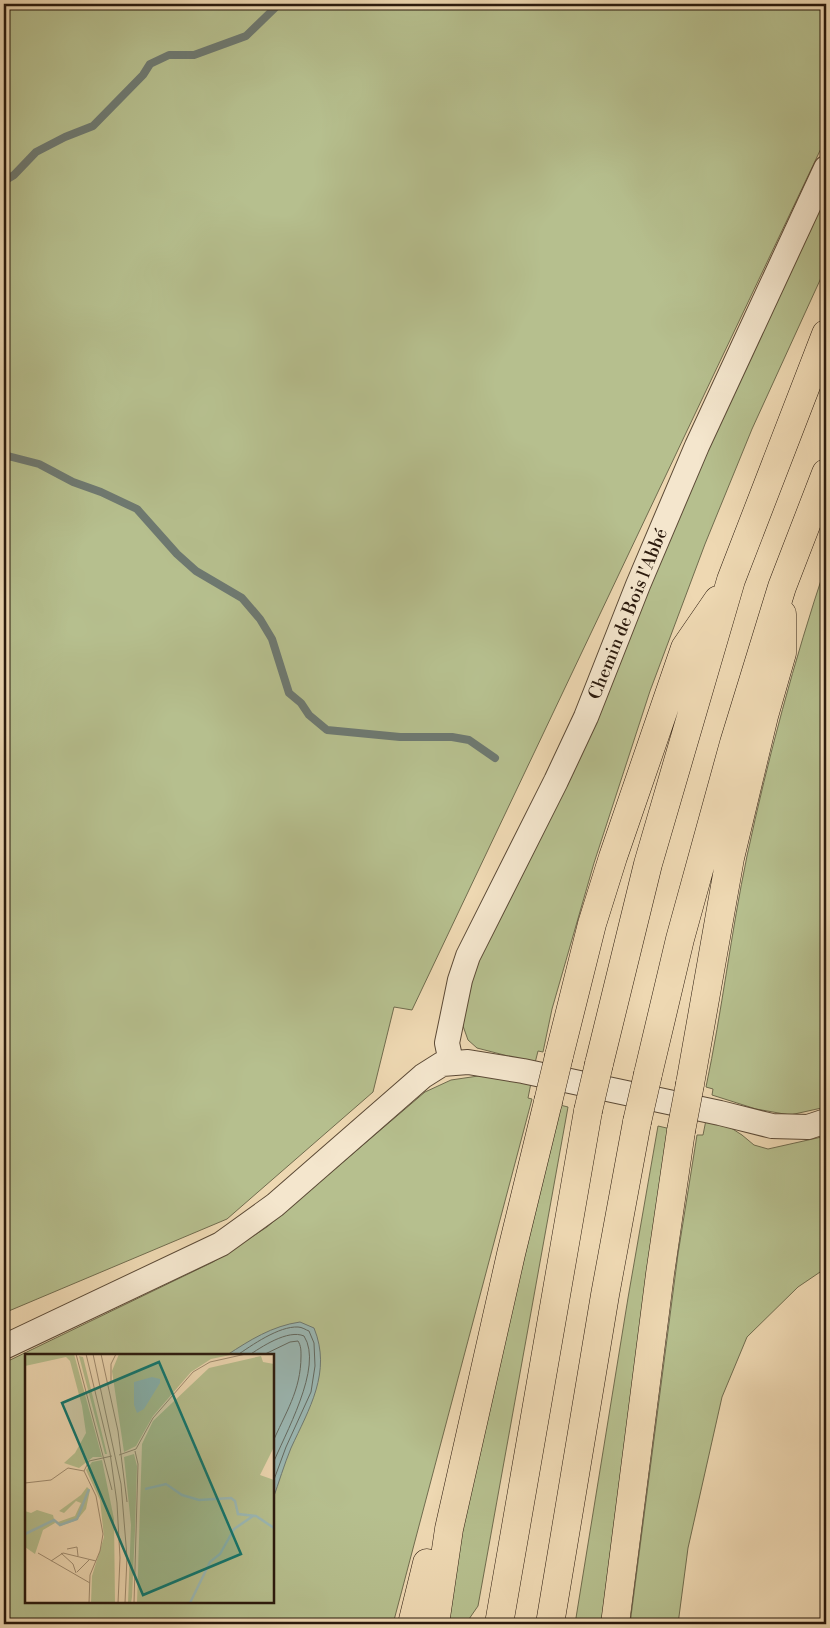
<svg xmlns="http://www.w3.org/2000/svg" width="830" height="1628" font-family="'Libre Bodoni',serif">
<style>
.green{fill:#b6bf8e;stroke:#706c4e;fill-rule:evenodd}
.water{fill:#9bb8b4;stroke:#6e7971}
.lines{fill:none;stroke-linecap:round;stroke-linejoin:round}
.shore{stroke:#636960;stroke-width:1}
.stream{stroke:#6e7971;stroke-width:8}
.street-casing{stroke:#5c4a36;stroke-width:26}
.highway-casing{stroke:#2b1a0d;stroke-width:29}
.street{stroke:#f4e6cd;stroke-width:24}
.highway{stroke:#eed8b2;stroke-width:28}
.highway-bridge-casing{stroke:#2b1a0d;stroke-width:29;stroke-linecap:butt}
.highway-bridge{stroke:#eed8b2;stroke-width:28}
.labels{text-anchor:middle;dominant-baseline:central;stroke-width:4;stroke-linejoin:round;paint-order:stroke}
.street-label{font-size:18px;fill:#2b1a0d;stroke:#f4e6cd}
.inset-river{fill:none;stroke:#9bb8b4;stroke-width:2.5}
.inset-road{fill:none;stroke:#a08c70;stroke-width:1}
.view{fill:#0f766e;fill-opacity:0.15;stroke:#0f766e;stroke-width:2.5}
.inset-edge{fill:none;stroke:#2b1a0d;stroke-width:2.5}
</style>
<rect width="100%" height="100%" fill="#eed8b2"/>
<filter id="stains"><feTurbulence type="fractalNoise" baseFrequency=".004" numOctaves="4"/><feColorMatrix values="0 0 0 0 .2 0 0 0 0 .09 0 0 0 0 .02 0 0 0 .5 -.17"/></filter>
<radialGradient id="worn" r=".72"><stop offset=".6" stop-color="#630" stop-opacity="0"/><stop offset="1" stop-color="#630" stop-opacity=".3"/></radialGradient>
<path class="green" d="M4 4H826V138L412 1010 394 1007 373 1092 227 1219 4 1313Z
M826 192V267L752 429 705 544 650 691 594 863 552 1009 543 1052 538 1051 535 1063 477 1048 468 1040 463 1026 465 1010 472 975 481 949 689 490Z
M826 565V1107L790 1115 756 1109 712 1095 713 1089 706 1087C722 1011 731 933 747 856 768 758 794 661 826 565Z
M485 1075 531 1083 528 1098 532 1099 393 1624H4V1363L213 1262 267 1227 425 1092 451 1080ZM26 1356H272V1602H26Z
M556 1104 568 1107 478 1606 469 1619 468 1624H443L471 1469Z
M706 1120 728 1126 742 1135 754 1145 768 1149 826 1136V1268L798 1287 747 1337 722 1397 688 1548 678 1624H630L678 1254 697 1135H703Z
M658 1126 671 1129 603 1624H575L628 1298Z"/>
<path class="water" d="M300 1322 314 1328C332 1372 309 1409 291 1448 284 1465 279 1482 273 1499L272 1356 227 1355C250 1340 272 1326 300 1322Z"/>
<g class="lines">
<path class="shore" d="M236 1356C252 1345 279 1326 298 1327 302 1327 306 1330 309 1331L314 1343 315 1366 311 1392 286 1447 272 1485
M248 1356C261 1347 288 1329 304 1336 324 1367 284 1435 272 1466
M261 1356 290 1342 298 1341C301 1346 301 1350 301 1356 301 1391 285 1413 272 1444"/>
<path class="stream" d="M4 181 14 175 36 152 65 137 93 126 143 75 150 64 169 55H194L246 36 279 4
M4 455 39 464 73 482 101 492 137 509 177 554 196 571 242 598 260 619 272 639 289 693 301 703 309 715 327 730 400 737H452L469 740 495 758"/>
<g class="street-casing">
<path id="street" d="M451 1062 447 1043 460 980 468 956 556 781 586 717 638 585 697 446 826 168
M4 1347 221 1244 275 1205 423 1076 442 1064 468 1062 523 1071 720 1113 772 1126 808 1127 826 1121"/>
</g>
<g class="highway-casing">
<path id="highway" d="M559 1056 592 924 613 857 685 648 718 600
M599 1064 648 864 731 580 826 334
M648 1074 680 939 734 743 782 587 826 473
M690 1084 730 858 764 716 782 653V614
M412 1624 427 1563
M435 1624 449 1529 511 1254 548 1102
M499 1624 588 1111
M550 1624 605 1295 637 1122
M615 1624 660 1274 681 1131"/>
</g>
<use href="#street" class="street"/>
<use href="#highway" class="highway"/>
<g class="highway-bridge-casing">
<path id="highway-bridge" d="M548 1102 559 1056
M588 1111 599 1064
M637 1122 648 1074
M681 1131 690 1084"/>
</g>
<use href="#highway-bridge" class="highway-bridge"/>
</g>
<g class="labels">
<g class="street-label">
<text transform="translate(628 614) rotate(-68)">Chemin de Bois l'Abbé</text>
</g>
</g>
<g transform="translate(25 1354)">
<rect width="249" height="249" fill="#eed8b2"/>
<path d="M0 0H49L77 103H68L54 114 39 109 50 99 61 79 57 52 45 7 41 3 0 12ZM94 0H210L186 5 166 18 128 62 111 92 99 98 87 17ZM54 2 58 3 82 100H80ZM236 2 238 8 249 10V93L235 121 249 126V249H112L117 90 128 67 184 14ZM109 100 112 112 110 176 107 243 106 249H103L106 171 99 103ZM77 106 89 165 90 249H66L67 222 79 183 75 146 61 116 67 108ZM62 133 65 136 61 155 52 166 35 172 33 168 50 162 56 149 51 147 39 159 34 157 56 141ZM12 156 28 161 30 169 18 176 10 200 0 193V157L6 159Z" fill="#b6bf8e"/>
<path d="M127 23 135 25V29L119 55 112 59 109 51V28Z" fill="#9bb8b4"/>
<path class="inset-river" d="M120 135 141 130 157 141 174 146 206 144 210 147 213 160 231 162 249 174M0 180 29 166 35 171 52 165 64 135M165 249 185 208 195 200 209 175 228 162"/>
<path class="inset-road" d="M51 0 87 136M61 0 85 99 92 149 95 204 93 249M68 0 96 130 102 203 100 249M76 0 93 77 102 148M86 28V10L91 0M94 101 111 95 128 64 168 18 185 8 221 0M59 117 64 107 87 102M59 117 71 142 78 180 75 197 65 221 64 249M0 129 26 126 43 114 59 117M42 195 52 193 53 202M13 199 65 229M36 199 48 210 51 219M26 207 38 199 71 207M52 218 64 206M109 249 113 110 110 97"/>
<path class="view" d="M134 8 216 200 118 241 37 49Z"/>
<rect width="249" height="249" class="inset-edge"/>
</g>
<rect width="830" height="1628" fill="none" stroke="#eed8b2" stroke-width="20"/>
<rect x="5" y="5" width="820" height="1618" fill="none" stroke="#2b1a0d" stroke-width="2.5"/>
<rect x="10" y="10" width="810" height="1608" fill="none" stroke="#2b1a0d"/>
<rect width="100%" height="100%" filter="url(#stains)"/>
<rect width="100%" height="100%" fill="url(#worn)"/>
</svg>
